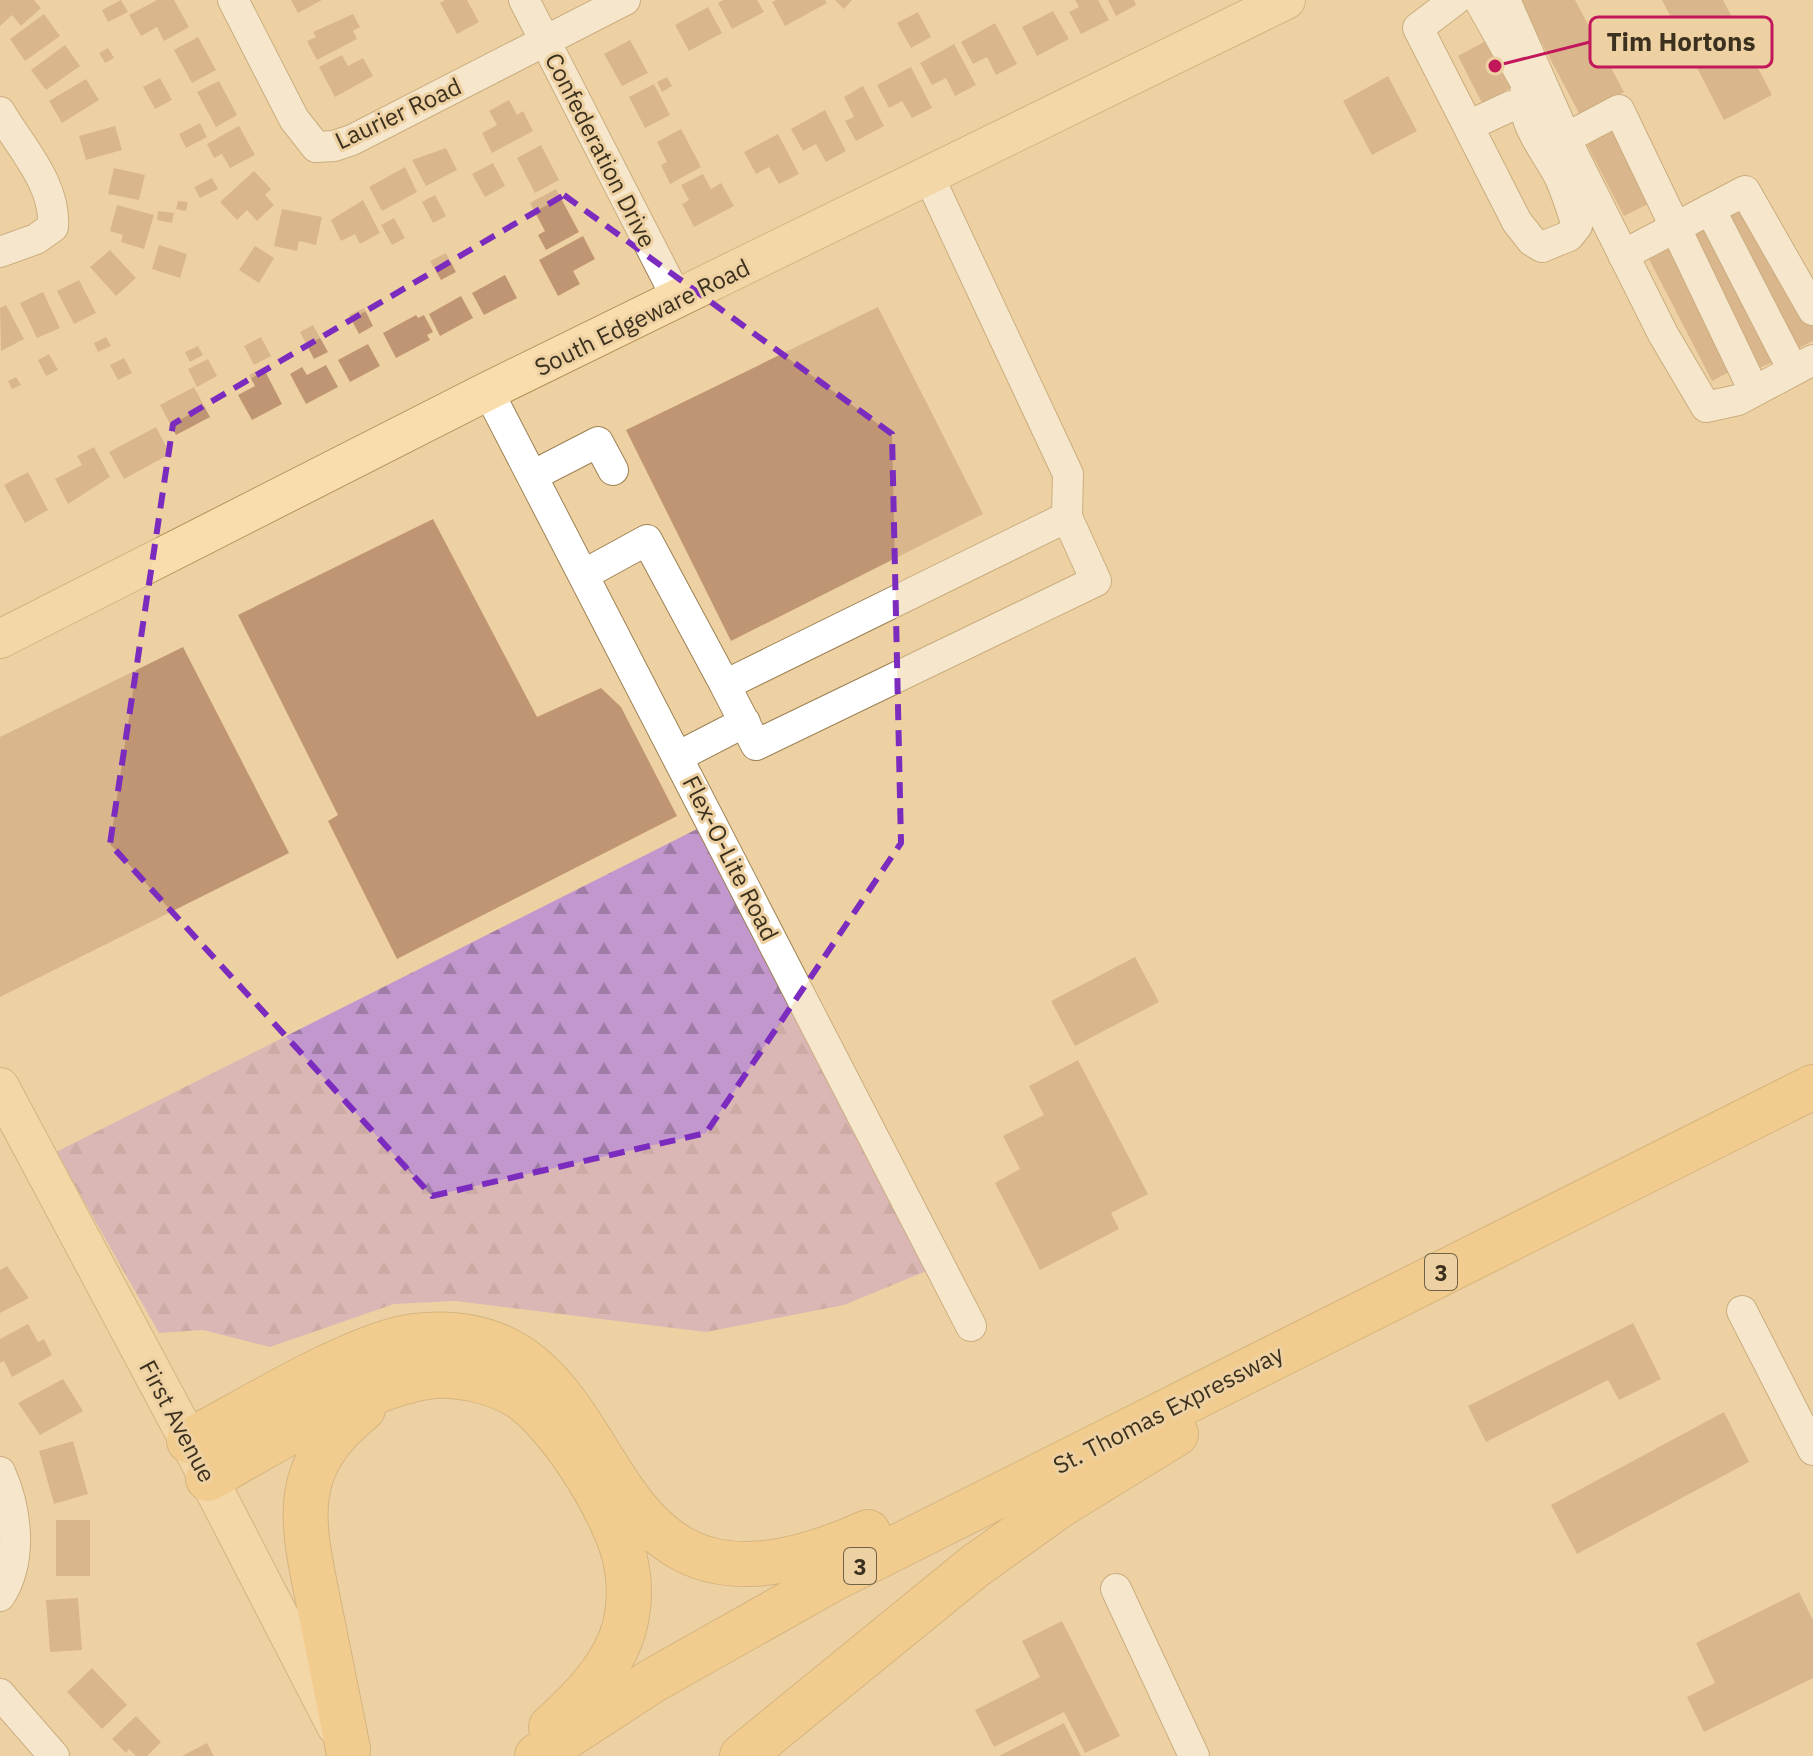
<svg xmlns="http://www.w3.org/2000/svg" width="1813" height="1756" font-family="'IBM Plex Sans',sans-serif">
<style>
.forest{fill:url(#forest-firs)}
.building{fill:#c09573}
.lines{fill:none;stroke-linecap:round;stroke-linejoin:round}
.minor-casing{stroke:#9d8255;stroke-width:32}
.major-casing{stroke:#b49257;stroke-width:40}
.highway-casing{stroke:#b49257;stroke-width:46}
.minor{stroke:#fff;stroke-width:30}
.major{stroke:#f9ddad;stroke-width:38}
.highway{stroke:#f5c676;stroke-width:44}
.marked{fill:none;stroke:#7b2cbf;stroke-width:6;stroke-dasharray:16 10;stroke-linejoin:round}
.labels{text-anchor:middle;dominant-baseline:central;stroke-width:6;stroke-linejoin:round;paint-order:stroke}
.shield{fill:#eed1a2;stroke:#716146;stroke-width:2}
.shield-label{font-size:22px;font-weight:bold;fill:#3c311e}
.street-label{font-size:24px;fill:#3c311e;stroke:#eed1a2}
.leader{fill:none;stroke:#c2185b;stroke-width:3}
.callout-dot{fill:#c2185b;stroke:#eed1a2;stroke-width:3}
.callout{fill:#eed1a2;stroke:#c2185b;stroke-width:3}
.callout-label{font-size:26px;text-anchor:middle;font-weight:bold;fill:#3c311e}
</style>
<defs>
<pattern id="forest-firs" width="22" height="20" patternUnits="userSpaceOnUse" patternTransform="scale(2)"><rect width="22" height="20" fill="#c297cd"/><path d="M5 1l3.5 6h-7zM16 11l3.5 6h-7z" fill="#9f7ca6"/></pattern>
</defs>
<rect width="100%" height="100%" fill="#eed1a2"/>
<path class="forest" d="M699 828 929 1270 844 1305 706 1332 455 1301 394 1304 270 1347 203 1330 159 1333 56 1152Z"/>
<path class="building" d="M0 0H34L41 8 21 26 12 15 0 26Z
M121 0 128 12 108 22 102 10Z
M157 0H174L189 27 164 41 157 27 141 36 129 15Z
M291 0H322L298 13Z
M445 0H467L479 22 457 34 440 3Z
M723 0H757L764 12 732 29 718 3Z
M776 0H825L827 3 785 26 772 2Z
M835 0H852L844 9Z
M1075 0H1098L1109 20 1081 34 1069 12 1079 7Z
M1108 0H1134L1136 5 1116 16Z
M1519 0H1575L1624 92 1580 115Z
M1662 0H1723L1772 95 1724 120Z
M708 7 722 33 689 51 675 25Z
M1053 11 1069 39 1037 56 1022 27Z
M918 12 931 37 911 48 897 23Z
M44 14 60 36 25 61 10 39Z
M353 14 360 27 353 31 357 39 317 60 307 41 316 37 313 32Z
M995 23 1017 64 996 75 987 57 973 64 961 42Z
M1495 36 1520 83 1482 103 1458 56Z
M198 37 216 70 192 83 174 50Z
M630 40 648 73 622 86 604 54Z
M954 44 976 85 955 96 946 78 932 85 920 63Z
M65 45 80 66 46 90 31 70Z
M108 48 114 58 105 63 99 53Z
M342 55 348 66 363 58 373 76 335 97 319 67Z
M911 67 932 108 912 118 902 101 889 108 877 85Z
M1388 76 1417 131 1372 155 1343 101Z
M667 77 672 86 662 92 657 82Z
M160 78 172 100 155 109 143 87Z
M86 79 99 100 62 123 49 101Z
M219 81 237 115 216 127 197 92Z
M654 84 670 115 645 128 629 97Z
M863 86 884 126 856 141 845 121 854 117 844 97Z
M509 100 517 115 523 111 533 131 492 153 482 133 497 125 489 111Z
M825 110 846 151 826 162 816 144 803 151 791 129Z
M200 123 207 137 186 148 179 134Z
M115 126 122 150 86 160 79 136Z
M239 126 255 155 230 168 222 154 214 158 207 144Z
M681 129 701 167 670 184 661 165 667 162 657 142Z
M1614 130 1652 202 1624 216 1587 145Z
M778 134 799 174 779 184 769 167 756 174 744 152Z
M541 145 559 180 535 193 517 158Z
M446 148 457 170 426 186 412 160Z
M493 163 505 186 485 197 472 174Z
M405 167 417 192 382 211 369 187Z
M114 168 145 175 139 200 108 194Z
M254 171 271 189 265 195 274 205 257 221 247 210 237 220 220 202Z
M703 174 711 189 721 183 734 206 694 227 682 204 689 200 681 185Z
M212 178 218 189 200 198 194 187Z
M556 189 579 232 546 250 538 235 545 231 530 203Z
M435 195 446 216 433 223 422 202Z
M1745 198 1813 327V341L1797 349 1723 209Z
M363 200 380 233 360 244 355 234 341 241 331 220Z
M178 201 188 202 186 211 176 209Z
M117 205 154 215 144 249 121 242 123 235 110 231Z
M282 209 322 217 316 245 299 241 297 251 274 246Z
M158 211 174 213 172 223 157 220Z
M1708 216 1781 358 1760 368 1688 226Z
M394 218 405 238 392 245 381 225Z
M583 236 595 259 573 271 580 284 558 296 539 260Z
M159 245 187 254 180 278 152 269Z
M255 246 274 258 259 283 239 270Z
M1670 248 1733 370 1712 381 1649 259Z
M110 250 136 278 116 296 90 267Z
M446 253 456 272 441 280 430 261Z
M505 275 517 298 484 315 472 293Z
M79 280 96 313 74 324 57 291Z
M43 292 60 328 37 338 20 303Z
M461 296 473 318 440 336 429 314Z
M6 305 24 339 1 351 0 308Z
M878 307 983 514 731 641 626 430Z
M364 308 373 326 359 334 349 315Z
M416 315 418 318 424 315 433 332 427 335 430 340 396 358 383 333Z
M313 325 328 352 314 359 300 332Z
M106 337 111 346 98 352 94 343Z
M261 337 271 356 254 365 244 346Z
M368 344 380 366 350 382 338 360Z
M198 346 203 355 190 362 185 352Z
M49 354 58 370 46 376 38 360Z
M124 358 132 373 118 380 110 365Z
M208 359 217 376 197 387 188 369Z
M326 365 338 387 306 404 290 374 302 367 307 375Z
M263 367 282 404 252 420 238 395 255 386 249 375Z
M16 377 21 385 12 389 8 381Z
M194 387 210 417 176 435 160 405Z
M156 427 170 454 124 479 109 452Z
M94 447 110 477 68 504 55 479 82 465 77 456Z
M28 472 48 510 25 523 4 485Z
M433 519 537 717 601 688 621 707 677 816 397 959 328 821 338 815 238 615Z
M183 647 289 853 0 997V737Z
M1135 957 1159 1002 1075 1046 1051 1001Z
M1078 1060 1148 1194 1111 1213 1119 1229 1040 1270 995 1183 1020 1169 1003 1136 1044 1115 1029 1086Z
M7 1266 29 1298 0 1313V1270Z
M1633 1323 1661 1379 1619 1400 1608 1380 1486 1442 1468 1406Z
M28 1324 38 1342 44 1339 52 1355 12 1377 4 1361 0 1363V1339Z
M63 1379 83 1411 40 1435 18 1403Z
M1724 1412 1749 1462 1577 1554 1551 1505Z
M73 1441 88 1494 54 1504 39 1451Z
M56 1520H90V1576H56Z
M1799 1592 1813 1620V1678L1704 1732 1687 1697 1715 1683 1696 1643Z
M78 1598 82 1650 50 1652 46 1600Z
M1062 1621 1120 1736 1085 1753 1064 1712 994 1747 975 1710 1040 1677 1022 1641Z
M92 1668 127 1705 102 1729 67 1692Z
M136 1716 161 1742 147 1756H136L129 1749 126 1753 112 1739Z
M1064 1723 1081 1756H999Z
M207 1743 214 1756H182Z"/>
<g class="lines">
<g class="minor-casing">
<path id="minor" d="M233 0 294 119 316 147 334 146 352 140 625 0
M524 0 678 300
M1455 0 1418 28 1517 222 1532 241 1542 247 1569 236 1577 226C1572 210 1567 194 1560 178 1546 150 1516 119 1527 85L1479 0
M1505 0 1572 152 1663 334 1706 407 1738 400 1813 360
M0 112C21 148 56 184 53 227L36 239 0 252
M1468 126 1511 106
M1566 138 1619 110 1754 391
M929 177 1068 474 1067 517
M1710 209 1793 370
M1623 255 1745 191 1813 310
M488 391 971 1326
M532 476 598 442 613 470
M583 575 647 540 725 685 1067 517 1096 581 756 745 725 685
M679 756 745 722
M1742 1311 1813 1450
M0 1472C17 1510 23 1560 0 1596
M1116 1589 1194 1756
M0 1694 54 1756"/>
</g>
<g class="major-casing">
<path id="major" d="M0 639 488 391 1286 0
M0 1087 189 1441 336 1726"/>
</g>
<g class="highway-casing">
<path id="highway" d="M189 1441C246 1411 354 1344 414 1336 649 1307 557 1672 868 1532
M208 1479C265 1446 370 1382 434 1376 458 1374 489 1381 511 1392 554 1413 615 1512 625 1559 630 1580 630 1604 625 1625 615 1666 581 1700 551 1727
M348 1749C339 1703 329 1656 320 1610 303 1525 286 1470 363 1409
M537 1756 652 1681 833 1579 1813 1087
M742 1756 975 1566 1059 1506 1176 1434"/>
</g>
<use href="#minor" class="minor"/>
<use href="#major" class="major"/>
<use href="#highway" class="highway"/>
</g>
<path d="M0 0H1813V1756H0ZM564 195 892 434 901 843 706 1133 432 1196 110 844 173 424Z" fill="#eed1a2" fill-opacity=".55" fill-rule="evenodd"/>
<path class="marked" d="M564 195 892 434 901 843 706 1133 432 1196 110 844 173 424Z"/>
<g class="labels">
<g class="shield">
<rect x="1425" y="1254" width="32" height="36" rx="6"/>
<rect x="844" y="1548" width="32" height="36" rx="6"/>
</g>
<g class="shield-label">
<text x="1441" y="1272">3</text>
<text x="860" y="1566">3</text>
</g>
<g class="street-label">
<text transform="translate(398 113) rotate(-25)">Laurier Road</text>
<text transform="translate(601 150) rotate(63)">Confederation Drive</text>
<text transform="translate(642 317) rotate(-26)">South Edgeware Road</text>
<text transform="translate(731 858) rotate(63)">Flex-O-Lite Road</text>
<text transform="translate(1168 1409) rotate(-27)">St. Thomas Expressway</text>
<text transform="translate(178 1421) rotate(62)">First Avenue</text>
</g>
</g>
<path class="leader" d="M1495 66L1590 42"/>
<circle class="callout-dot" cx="1495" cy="66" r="8"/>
<rect class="callout" x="1590" y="17" width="182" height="50" rx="8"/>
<g class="callout-label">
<text x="1681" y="51">Tim Hortons</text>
</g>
</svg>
